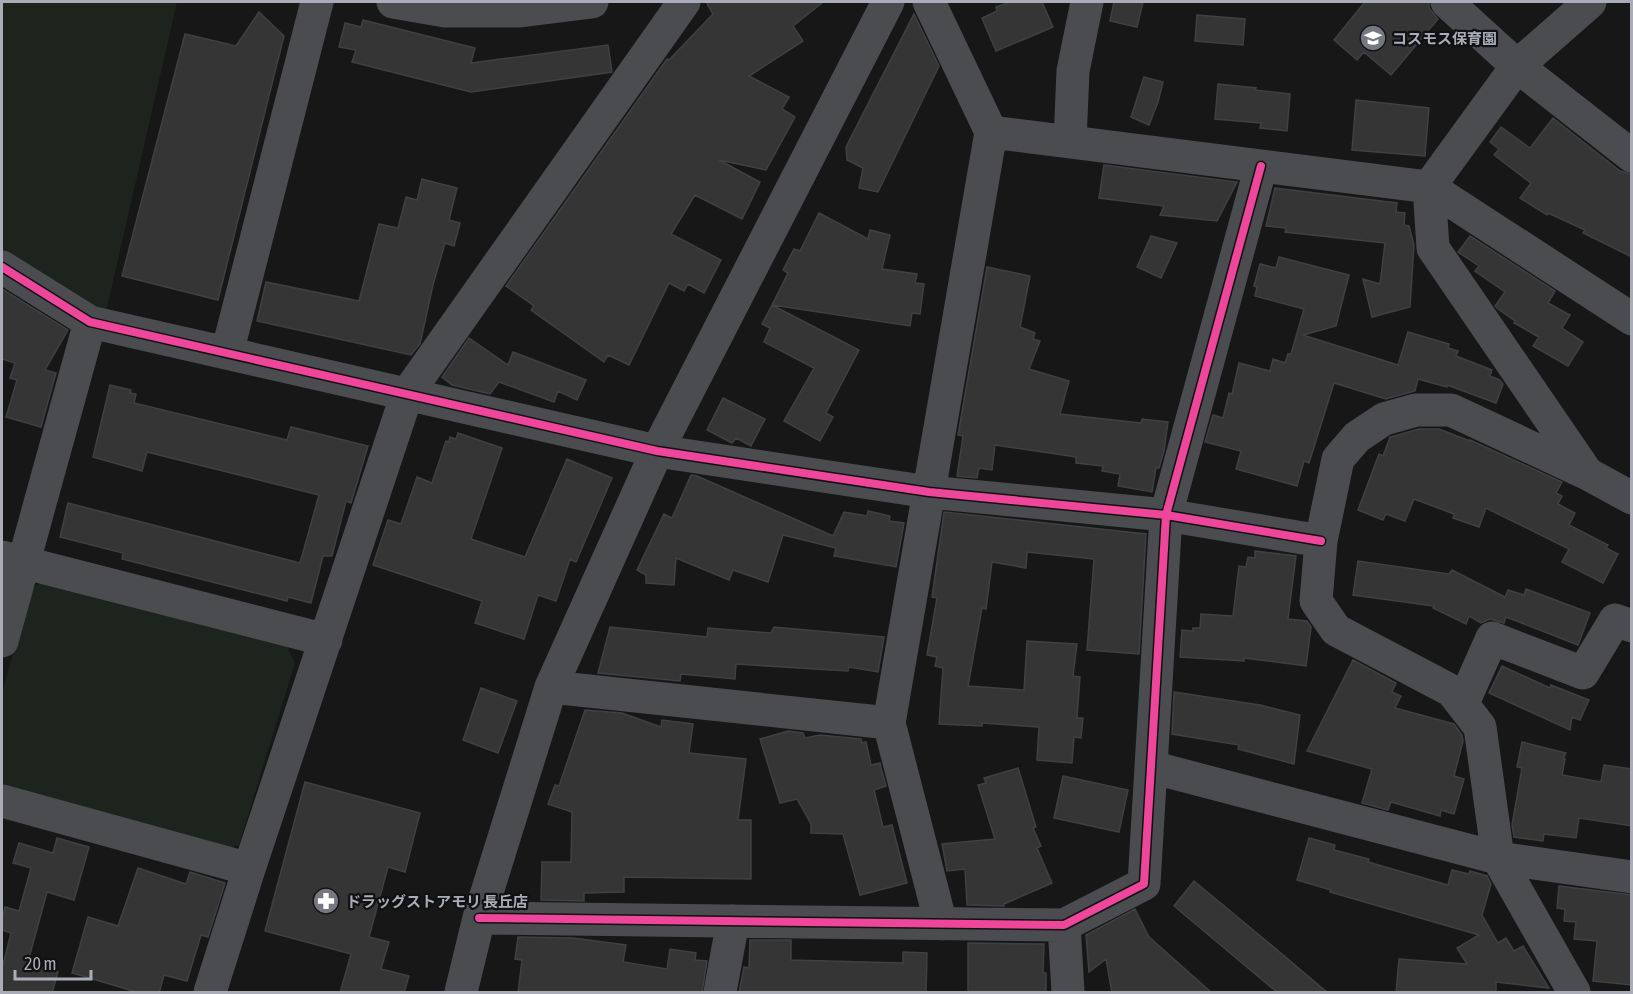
<svg xmlns="http://www.w3.org/2000/svg" width="1633" height="994" font-family="'Asap Condensed','Noto Sans JP',sans-serif">
<style>
.green{fill:#1d241e}
.building{fill:#353536;stroke:#3f4043;stroke-width:1.5}
.lines{fill:none;stroke-linecap:round;stroke-linejoin:round}
.minor{stroke:#4b4c50;stroke-width:33}
.cycleway-casing{stroke:#111113;stroke-width:11}
.cycleway{stroke:#ed469a;stroke-width:8}
.labels{text-anchor:middle;dominant-baseline:central;stroke-width:4.5;stroke-linejoin:round;paint-order:stroke}
.poi-label{font-size:15px;font-weight:bold;fill:#a8adb8;stroke:#111113;text-anchor:start}
</style>
<rect width="100%" height="100%" fill="#171717"/>
<path class="green" d="M2 2H177L105 316 2 259Z
M45 581 287 647 295 663 239 845 219 852 2 789V693L31 588Z"/>
<path class="building" d="M706 2H823L793 26 803 41 749 76 789 97 782 109 795 117 766 170 719 160 760 182 742 219 695 195 671 234 721 260 704 293 688 284 684 291 669 283 629 365 608 355 604 362 531 310 534 306 506 286 667 59 669 60 713 14Z
M1010 2H1042L1053 27 996 51 982 18 997 11 996 7Z
M1114 2H1143L1137 27 1110 21Z
M1365 2H1429V8L1438 19 1391 75 1364 52 1357 60 1334 40Z
M259 12 284 36 218 300 122 276 185 34 236 46Z
M914 14 939 66 878 192 859 188 863 168 847 160 846 147Z
M1197 15 1245 19 1243 45 1195 41Z
M363 20 475 48 471 63 608 45 612 72 471 92 352 62 356 50 339 47 345 23 361 27Z
M1144 77 1163 82 1158 102 1149 125 1131 117Z
M1218 84 1256 88 1255 90 1290 94 1287 131 1260 128 1261 123 1215 119Z
M1356 100 1429 108 1425 156 1352 150Z
M1553 118 1620 171 1632 174V257L1583 233 1585 230 1548 213 1547 215 1520 198 1531 183 1494 155 1499 149 1490 142 1501 127 1530 148Z
M1104 165 1237 182 1217 221 1160 215 1164 206 1099 198Z
M422 179 457 188 449 220 460 223 454 246 445 243 433 285 420 344 411 355 257 321 266 282 359 301 379 224 398 228 406 197 417 200Z
M1275 188 1397 203 1396 212 1405 213 1404 225 1409 226 1414 245 1410 307 1372 317 1363 279 1380 284 1385 243 1285 232 1286 228 1266 226Z
M819 213 868 239 870 230 890 235 882 269 917 274 915 283 924 284 920 314 912 313 910 326 772 305 788 273 783 270 794 249 800 251Z
M1151 236 1177 243 1161 278 1137 267Z
M1470 236 1555 291 1548 303 1570 315 1562 328 1583 342 1568 366 1533 346 1539 337 1514 323 1515 321 1498 309 1495 306 1505 292 1475 271 1479 266 1458 252Z
M1279 257 1349 275 1336 326 1303 335 1398 365 1408 332 1449 344 1448 348 1458 351 1456 356 1492 370 1490 376 1500 380 1503 384 1496 403 1447 385V387L1418 379 1415 391 1386 399 1334 383 1309 463 1304 461 1297 486 1236 469 1241 451 1205 442 1213 415 1223 418 1229 393 1232 394 1239 363 1270 371 1273 359 1285 363 1288 354H1291L1304 309 1255 296 1257 287 1254 286 1260 264 1276 268Z
M987 267 1030 276 1020 327 1035 333 1033 339 1040 341 1029 369 1069 381 1060 414 1141 423 1142 419 1168 422 1164 451 1159 468H1156L1152 492 1118 486 1120 474 1102 471 1103 466 1076 463V457L995 445 992 470 979 468 977 478 957 476 963 436 958 435Z
M2 289 68 330 45 370 56 373 41 427 6 417 17 380 10 378 15 363 2 359Z
M772 305 859 350 826 413 833 417 820 441 784 421 814 368 764 342 770 328 762 324Z
M469 338 508 365 513 352 586 380 577 400 558 391 554 402 499 382 490 394 452 385 442 377Z
M110 385 131 390 130 393 136 394 134 403 287 440 291 427 368 446 351 503 346 501 332 556H323L311 603 288 597 287 601 122 559 123 553 60 537 68 503 300 563 319 495 147 452 142 471 93 457Z
M723 398 765 419 751 446 736 438 732 443 707 430Z
M1419 429H1439L1470 441V440L1562 482 1556 493 1562 496 1558 504 1575 513 1569 525 1608 545 1606 548 1618 554 1603 583 1562 562 1569 549 1486 508 1479 527 1453 518 1454 514 1414 499 1405 521 1386 514 1383 520 1358 510 1379 454 1383 456 1390 437Z
M458 433 502 448 471 539 525 557 567 459 612 478 576 562 570 559 556 601 538 595 524 639 475 623 482 601 373 565 388 520 401 524 417 477 432 483 446 441 449 442 450 437 456 439Z
M691 475 697 476 833 536 844 512 867 516 868 511 890 516 889 521 904 523 896 567 834 556 836 548 783 535 768 582 733 570 729 580 676 558 674 585 646 583V575L637 570 664 514 672 518Z
M944 512 1146 534 1139 654 1087 650 1094 559 1027 552 1026 568 992 562 986 609 982 608 968 686 1024 690 1027 641 1077 644 1073 676 1080 677 1077 718H1083L1081 738 1074 737 1072 763 1037 760 1039 727 982 723V726L939 724 943 668 935 666 937 657 927 655 937 598 932 597Z
M1255 551 1296 556 1288 619 1307 621 1311 627 1306 666 1244 658V661L1180 657 1182 630 1193 631V628H1200L1201 614 1233 616 1239 566 1246 567 1248 557 1255 558Z
M1358 561 1449 574 1452 570 1505 597 1508 590 1524 595 1526 589 1590 613 1578 645 1506 617 1504 623 1490 619 1481 623 1469 616 1466 624 1433 608 1434 606 1353 595Z
M610 627 707 637 708 628 771 633 774 627 884 637 878 672 849 667 848 671 736 664 735 679 681 674 680 681 598 673Z
M1353 660 1396 683 1392 692 1401 696 1395 708 1454 724 1462 735 1463 741 1454 776 1464 779 1454 814 1441 810 1440 816 1391 802 1388 810 1362 803 1372 769 1307 751Z
M1502 666 1550 688 1551 685 1589 700 1580 720 1572 717 1570 730 1489 693Z
M481 688 517 701 498 753 463 740Z
M1174 692 1260 705 1300 715 1294 764 1238 749 1239 745 1172 734Z
M585 710 622 713 661 727 662 720 693 724 689 753 746 759 738 820H751V879L624 877V892L584 893V901L541 900 542 862H571L572 812 548 804 555 785 559 786Z
M788 731 803 733 805 738 820 735 861 739 862 743 866 742 871 765 880 763 881 768 886 786 874 790 883 827 892 825 907 883 860 895 843 834 811 833V824L797 799 780 803 760 739Z
M1522 742 1566 753 1563 759H1565L1562 775 1601 782 1604 765 1632 769V826L1579 818 1576 838 1544 834 1543 841 1514 837 1512 825 1522 768 1517 767Z
M1018 768 1036 827 1033 828 1041 846 1037 848 1052 883 1004 904V906L967 905 965 869 947 871 942 844 995 839 978 785 986 783 984 778Z
M1063 776 1128 790 1119 832 1054 818Z
M305 782 420 813 405 872 388 867 369 937 389 942 381 969 409 976 404 993H340L351 954 265 931Z
M57 838 89 847 74 900 47 892 29 958 28 964 58 972 52 993H2V969L11 933 2 930V921L5 907 19 911 31 868 13 863 19 843 53 853Z
M1309 838 1335 845 1334 850 1369 859 1368 862 1448 885 1452 870 1469 874 1470 871 1487 876 1491 884 1482 915 1498 943 1506 938 1514 951 1523 946 1549 988 1496 982V993H1396L1399 959 1467 964 1457 948 1479 935 1330 892 1331 890 1297 880Z
M138 868 186 884 190 872 225 883 208 937 201 935 187 981 164 975 159 993H140L72 973 88 917 118 926Z
M1194 881 1264 939 1328 993H1278L1174 906Z
M1559 886 1632 895V985L1593 981 1597 941 1574 939 1576 922 1564 921 1565 909 1557 908Z
M1135 909 1149 937 1212 993H1112L1106 959 1089 972 1086 935Z
M518 937 573 938 626 945 623 962 667 969 670 949 696 953 695 960 707 961 702 993H518L522 960 515 959Z
M750 940H791V960L903 963V952L927 953 926 993H739L744 967 749 968Z
M968 943 1044 944 1043 973H1046V993H968Z"/>
<g class="lines">
<path class="minor" d="M393 2 445 11H520L592 2
M929 2 991 132 889 723 941 924
M1447 2 1517 66 1632 156
M991 132 1429 187 1632 319
M1070 142 1073 71 1087 2
M2 267 90 322 657 451 929 492 1166 515 1321 541
M227 353 317 2
M1587 473 1433 248 1429 187 1517 66 1590 2
M2 557 326 640
M2 641 90 322
M551 687 889 723
M1463 703 1492 638 1583 673 1615 620 1632 626
M1151 767 1498 858 1632 877
M2 801 249 869
M479 918 1064 925 1144 884 1166 515 1261 166
M1064 925 1068 992
M210 992 249 869 407 394 684 2
M461 992 479 918 551 687 657 451 888 2
M720 992 733 921
M1574 992 1498 858 1480 727 1452 691 1336 630 1316 601 1321 541 1338 459 1357 437 1384 419 1416 410H1451L1588 474 1632 498"/>
<g class="cycleway-casing">
<path id="cycleway" d="M2 267 90 322 657 451 929 492 1166 515 1321 541
M479 918 1064 925 1144 884 1166 515 1261 166"/>
</g>
<use href="#cycleway" class="cycleway"/>
</g>
<defs>
<g id="school-disc" transform="scale(1.35)"><circle r="9.5" fill="#757880" stroke="#111113"/><path d="M0-5L7-2L0 1L-7-2ZM-4 1L0 2.5L4 1V4Q0 6-4 4Z" fill="#fff"/></g>
<g id="pharmacy-disc" transform="scale(1.35)"><circle r="9.5" fill="#757880" stroke="#111113"/><path d="M-2-6h4v4h4v4h-4v4h-4v-4h-4v-4h4Z" fill="#fff"/></g>
</defs>
<g fill-rule="evenodd">
<use href="#school-disc" x="1373" y="38"/>
<use href="#pharmacy-disc" x="326" y="901"/>
</g>
<g class="labels">
<g class="poi-label">
<text x="1392" y="38">コスモス保育園</text>
<text x="346" y="901">ドラッグストアモリ 長丘店</text>
</g>
</g>
<rect width="1633" height="994" fill="none" stroke="#a8adb8" stroke-width="6"/>
<path d="M15 970v9h76v-9" fill="none" stroke="#a8adb8" stroke-width="3"/>
<text x="24" y="970" font-size="18" fill="#a8adb8" stroke="#111113" stroke-width="4.5" paint-order="stroke">20 m</text>
</svg>
